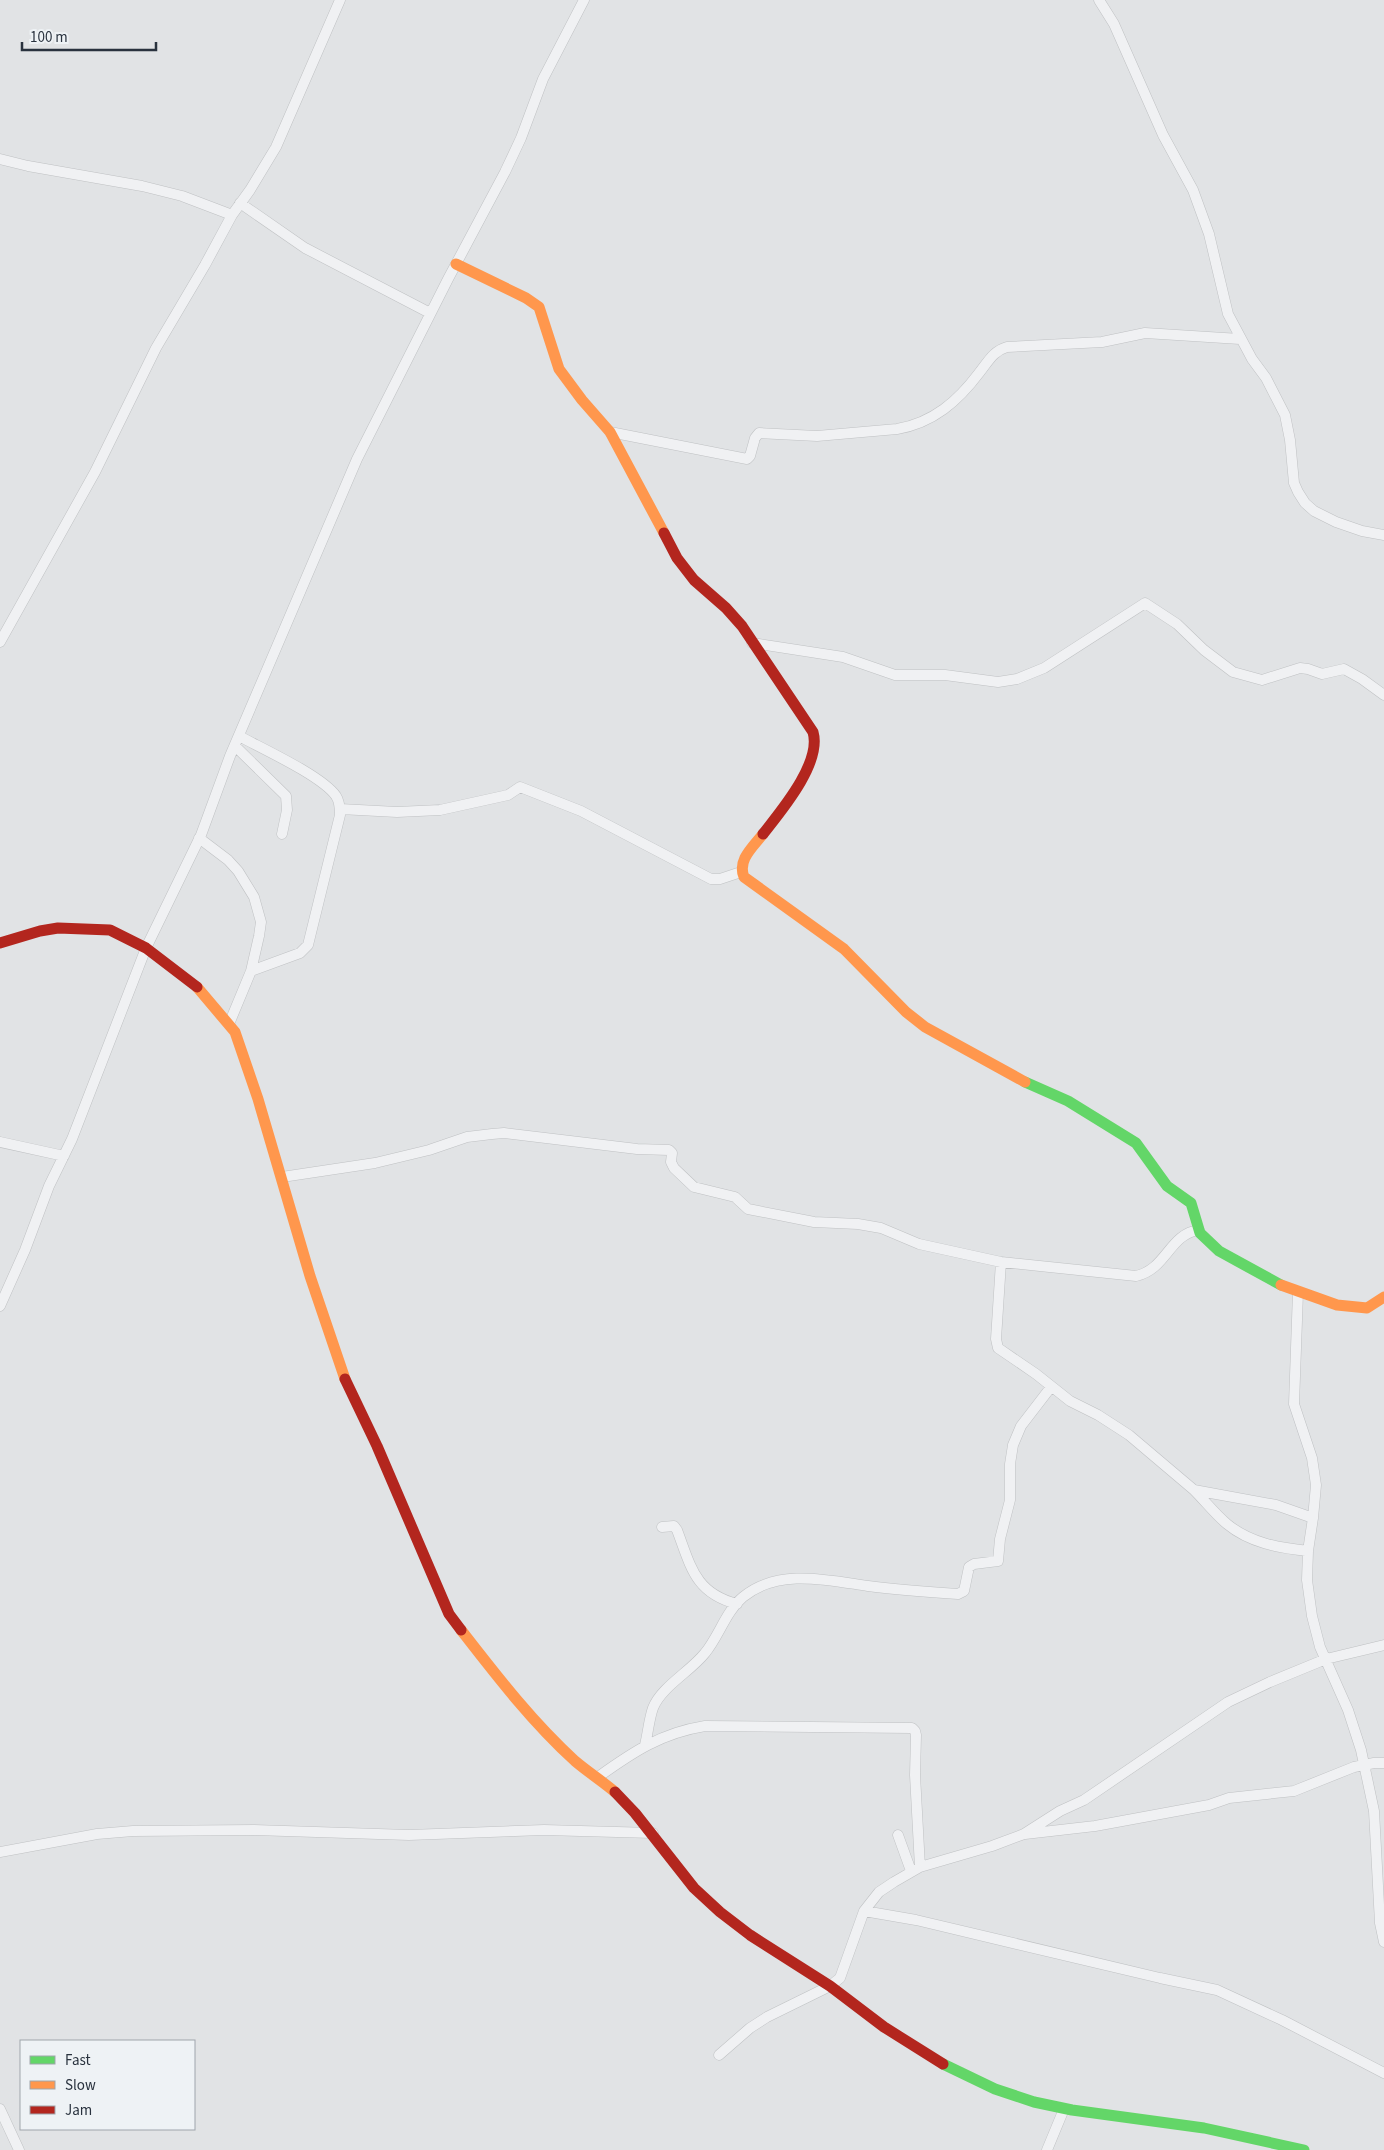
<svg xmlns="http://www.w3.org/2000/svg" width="1384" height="2150" font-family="'Source Sans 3',sans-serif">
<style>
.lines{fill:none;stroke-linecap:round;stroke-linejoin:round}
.street-casing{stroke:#bfc1c3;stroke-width:11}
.street{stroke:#f0f1f3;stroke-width:10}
.fast{stroke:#63d668;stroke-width:11}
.slow{stroke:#ff974d;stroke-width:11}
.jam{stroke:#b3261e;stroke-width:11}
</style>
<rect width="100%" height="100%" fill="#e1e3e5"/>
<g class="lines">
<g class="street-casing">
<path id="street" d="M1099 0 1114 24 1163 135 1193 190 1209 234 1228 314 1252 359 1266 378 1285 415 1290 440 1294 483 1298 492 1305 503 1314 511 1336 522 1362 531 1384 535
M0 159 28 166 142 186 182 196 232 215
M240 203 305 248 430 313
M610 432 747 459 750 456 755 438 759 433 817 436 897 429C933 423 958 401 979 373 988 362 993 351 1007 347L1102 342 1145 333 1240 339
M0 642 95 472 156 348 205 265 232 215 250 190 276 147 340 0
M752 643 843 657 895 675H945L998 682 1017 679 1044 668 1145 603 1177 624 1204 650 1233 672 1262 680 1300 668 1308 669 1322 674 1344 669 1362 679 1384 695
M239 736C263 749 322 776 336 796 340 802 340 809 340 815L308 945 300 953 251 971
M235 746 286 796 287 810 282 834
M340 809 397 812 440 810 508 795 520 787 581 811 711 879H720L741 872
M199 838 228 860 238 871 254 897 261 922 259 936 251 971 229 1024
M0 1142 64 1156
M282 1177 375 1163 429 1150 467 1137 492 1134 504 1133 637 1149 669 1150 672 1153 671 1162 674 1168 694 1187 735 1197 748 1209 814 1222 858 1224 881 1228 919 1244 1001 1262 1136 1276C1167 1269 1169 1234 1199 1230
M1001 1262 996 1339 998 1348 1036 1374 1070 1401 1098 1415 1129 1435 1194 1490 1276 1505 1313 1518
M1298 1292 1294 1404 1312 1458 1316 1485 1313 1518 1308 1551 1307 1580 1312 1616 1320 1647 1348 1710 1361 1750 1374 1811 1380 1923 1384 1942
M0 1306 25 1250 49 1186 72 1139 146 948 201 835 230 756 357 459 448 279 505 172 521 138 543 79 584 0
M1194 1490C1205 1501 1215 1514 1227 1524 1250 1543 1279 1548 1308 1551
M662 1527 674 1526 677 1530C691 1567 695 1593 737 1604
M645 1745C648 1733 649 1719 653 1708 661 1687 691 1671 705 1653 719 1636 726 1611 743 1597 778 1568 827 1580 868 1586 898 1590 928 1592 958 1594L964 1591 969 1567 974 1564 998 1561 1000 1539 1010 1500V1464L1013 1445 1021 1426 1051 1387
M598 1777C633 1752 661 1733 705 1726L912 1728 915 1731 916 1735 915 1775 920 1867
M1025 1834 1095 1826 1209 1805 1229 1798 1294 1791 1354 1767 1374 1763H1384
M898 1835 911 1871
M0 1852 97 1834 133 1831 254 1830 409 1835 544 1830 653 1833
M864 1911 916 1920 1160 1978 1217 1990 1282 2020 1384 2073
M719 2055 750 2028 767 2017 830 1986 840 1978 864 1911 879 1892 894 1882 920 1867 992 1846 1024 1834 1060 1811 1084 1800 1228 1702 1270 1682 1326 1659 1384 1645
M0 2109 19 2150
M1047 2150 1064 2109"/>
</g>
<use href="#street" class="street"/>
<path class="fast" d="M1025 1082 1068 1101 1136 1143 1167 1186 1191 1203 1200 1233 1219 1251 1281 1285
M943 2064 995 2089 1034 2102 1072 2110 1204 2128 1304 2150"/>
<path class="slow" d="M456 264 526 298 539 307 559 369 582 400 610 432 664 533
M763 834C753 847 737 860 744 877L844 949 906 1012 925 1027 1025 1082
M197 987 235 1032 258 1099 310 1276 345 1379
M1281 1285 1337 1305 1367 1308 1384 1297
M461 1630C496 1675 532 1722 575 1761 588 1772 602 1781 615 1792"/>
<path class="jam" d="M664 533 677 558 694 580 726 608 742 626 813 732C822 763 781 811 763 834
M0 943 40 931 58 928 110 930 146 948 197 987
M345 1379 377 1446 449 1614 461 1630
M615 1792 635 1813 694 1888 720 1912 750 1935 830 1986 884 2027 943 2064"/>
</g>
<rect x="20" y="2040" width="175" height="90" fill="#eef2f5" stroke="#9fa5ac"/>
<rect x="30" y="2056" width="25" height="8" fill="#63d668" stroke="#9fa5ac"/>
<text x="65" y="2065" font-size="15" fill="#29323e">Fast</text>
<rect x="30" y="2081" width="25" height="8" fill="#ff974d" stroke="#9fa5ac"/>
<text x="65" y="2090" font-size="15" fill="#29323e">Slow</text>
<rect x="30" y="2106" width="25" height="8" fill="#b3261e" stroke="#9fa5ac"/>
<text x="65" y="2115" font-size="15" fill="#29323e">Jam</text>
<path d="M22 42v8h134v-8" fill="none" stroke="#29323e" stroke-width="2.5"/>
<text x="30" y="42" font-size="15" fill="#29323e" stroke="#eef2f5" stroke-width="4" paint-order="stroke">100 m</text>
</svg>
